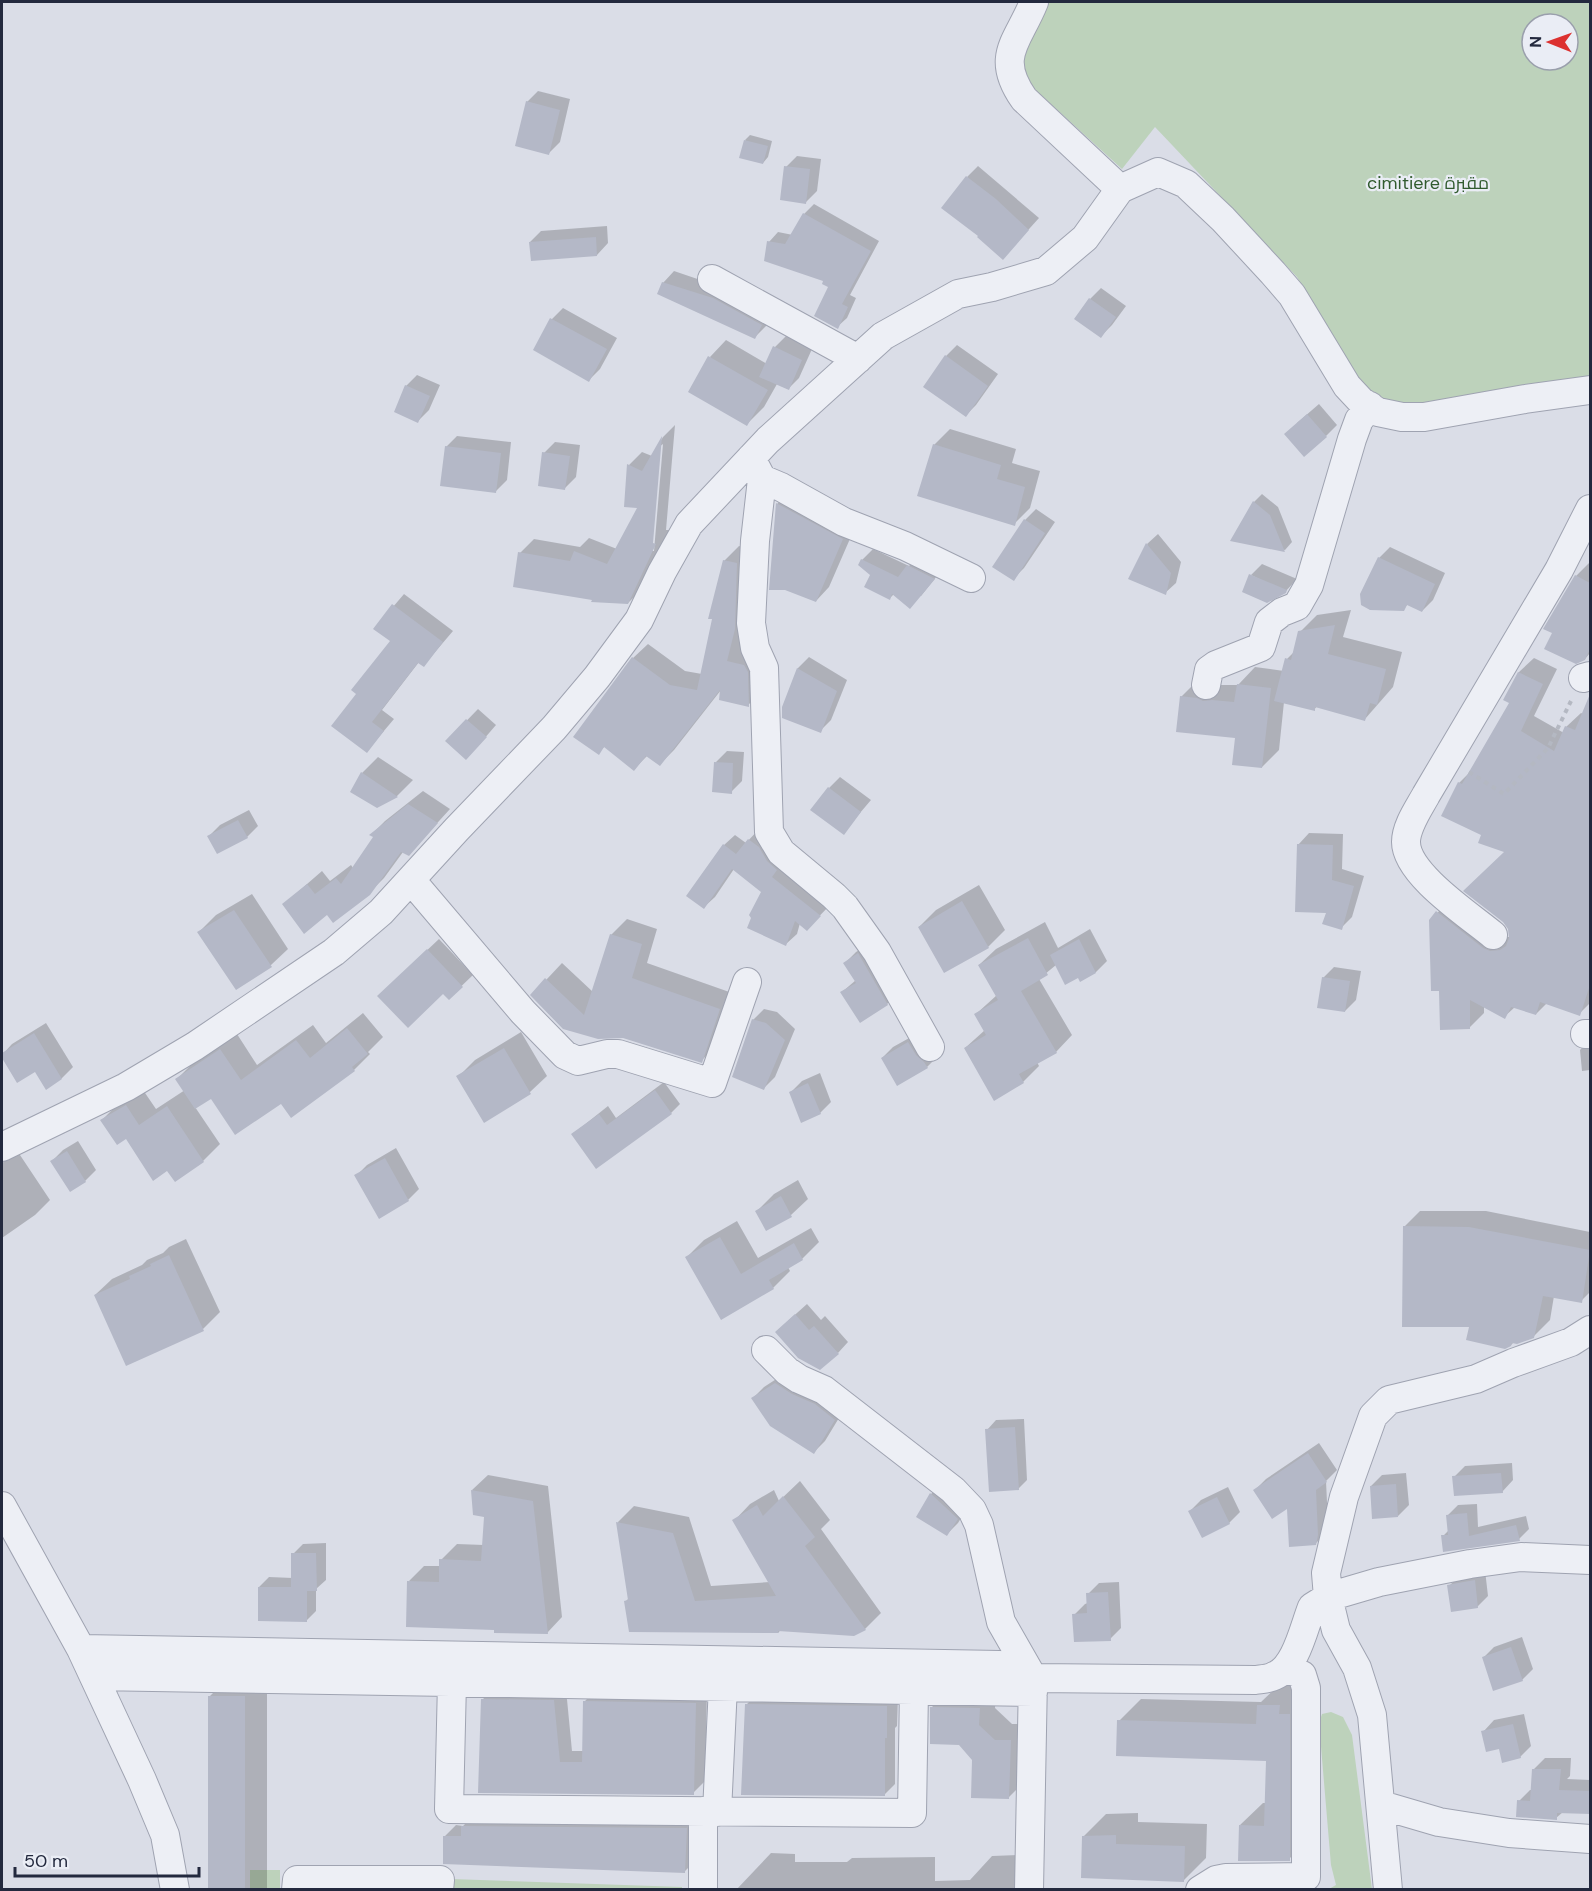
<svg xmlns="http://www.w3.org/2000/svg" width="1592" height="1891" font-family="'DM Sans',Cairo,sans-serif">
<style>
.green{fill:#bdd2bb;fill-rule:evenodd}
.shadow{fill:#0003;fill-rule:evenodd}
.building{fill:#b4b8c7}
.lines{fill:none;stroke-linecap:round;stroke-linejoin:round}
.street-casing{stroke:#9fa3b1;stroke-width:30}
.path{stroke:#b4b8c2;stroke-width:4;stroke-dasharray:4.5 4.5;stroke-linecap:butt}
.street{stroke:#edeff5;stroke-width:28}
.labels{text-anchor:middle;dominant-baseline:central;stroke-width:4.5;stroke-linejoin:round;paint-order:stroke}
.park-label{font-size:18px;fill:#315b2f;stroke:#eaedf5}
</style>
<rect width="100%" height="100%" fill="#dadde7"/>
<path class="green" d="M1046 2H1590V380L1401 411 1372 393 1354 376 1297 277 1155 127 1122 169 1031 86 1026 78 1023 59ZM1532 24H1568V60H1532Z
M1331 1712 1343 1717 1352 1735 1372 1889H1329L1336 1885 1331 1865 1319 1723 1322 1714Z
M250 1870H280V1889H250Z
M451 1879 682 1887V1890H450Z"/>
<path class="shadow" d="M538 91 570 99 560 142 549 153 527 102Z
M750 135 772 141 768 157 763 163 745 140Z
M797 156 821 159 817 191 806 202 786 167Z
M978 166 1039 218 1003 258 967 177Z
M814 204 879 241 850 295 856 298 847 318 837 327 830 287 825 280 769 242 778 232 793 235 804 214Z
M607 226 608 243 597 255 530 242 541 231Z
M674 271 724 288 772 314 766 326 755 337 663 283Z
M1101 288 1126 306 1112 325 1101 336 1076 318 1090 299Z
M563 308 617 338 600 369 589 380 535 350 552 319Z
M786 336 812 349 799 378 788 389 777 384 764 407 747 424 710 357 726 340 767 364 775 347Z
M957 345 998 374 976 405 965 416 946 356Z
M417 375 440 385 429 410 418 421 406 386Z
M1319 404 1337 425 1326 436 1297 423Z
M675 425 666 530H669L642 589 628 603 520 553 534 539 580 547 589 538 617 549 639 507 629 465 642 452 652 456 663 437ZM663 444 654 551H651L659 447Z
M950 429 1016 449 1012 463 1040 471 1030 508 1014 524 934 445Z
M457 436 511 442 507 480 496 491 446 447Z
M555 442 580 445 576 477 565 488 544 453Z
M791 490 856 525 829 587 816 601 785 588 771 589 777 504Z
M1262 494 1278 507 1292 542 1285 550 1233 539 1254 502Z
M1036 509 1055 522 1024 568 1013 579 1025 520Z
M1158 534 1181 562 1176 583 1165 593 1147 544Z
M739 546 751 549 763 691 748 705 721 690 674 750 660 764 648 755 634 769 605 746 598 753 633 658 648 644 685 671 702 674 724 561Z
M1390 547 1445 573 1433 600 1422 611 1408 604 1403 609 1379 558Z
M873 549 909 566 919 555 944 567 921 596 894 594 890 598 862 560Z
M1590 562V653L1585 659 1576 576Z
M1262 564 1297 579 1285 592 1251 575Z
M404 594 453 631 424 665 419 662 382 710 394 719 367 751 358 694 392 641 375 628Z
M1351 610 1343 637 1402 652 1393 687 1365 719 1317 706 1314 710 1284 702 1279 750 1262 767 1236 737 1181 697 1198 680 1214 682 1221 685H1238L1255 667 1284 671 1287 659 1295 651 1300 632 1317 615Z
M809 657 847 680 831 720 820 731 783 708 798 668Z
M1534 658 1557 669 1534 716 1564 733 1566 727 1581 713 1586 715 1590 711V1003L1579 1014 1547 1003 1536 1014 1515 1007 1504 1017 1484 1006V1013L1470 1027 1441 989 1431 920 1451 898 1505 937H1511L1506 851 1483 834 1459 783 1472 770 1511 702 1505 699 1519 672Z
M478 709 496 725 477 747 447 741Z
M727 751 744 752 742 781 731 792 716 762Z
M378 757 413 780 397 796 377 806 362 773Z
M840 777 871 800 843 833 829 788Z
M423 791 450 809 409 854 403 852 384 878 369 893 328 913 284 904 322 871 330 881 351 865 353 868 375 837 371 835 385 821Z
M249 810 258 826 247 837 209 836 220 825Z
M759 829 830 905 807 929 800 923 797 934 786 944 763 891 734 869 715 897 704 907 724 845 735 835 746 843Z
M1309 833 1343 834 1342 869 1364 876 1352 917 1341 928 1328 911 1298 845Z
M979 885 1005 930 988 947 919 927 936 910Z
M252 894 288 949 271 965 236 988 199 932 216 915Z
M627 919 657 929 647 963 735 994 717 1045 701 1061 623 1037 532 995 562 963 593 992 611 935Z
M1045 922 1058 948 1090 929 1107 961 1096 972 1080 980 1078 976 1056 965 1039 979 1072 1035 1056 1052 1037 1062 1039 1066 1023 1082 965 1048 985 1030 976 1014 997 995 979 965 996 949Z
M439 939 473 975 449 998 443 992 390 985Z
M869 944 898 993 887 1004 842 992 856 980 845 963 856 952Z
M1334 967 1361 971 1356 1000 1345 1011 1323 978Z
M764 1009 777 1012 795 1029 775 1077 764 1088 753 1020Z
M363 1013 383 1037 368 1052 370 1054 354 1070 281 1102 211 1096 195 1107 220 1144 203 1161 168 1169 102 1120 119 1103 143 1090 156 1109 185 1090 177 1079 193 1063 237 1034 257 1065 313 1025 326 1043Z
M46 1023 73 1067 62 1078 46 1088 36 1070 17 1081 2 1055 12 1044Z
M521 1032 547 1076 530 1092 484 1121 458 1077 475 1060Z
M920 1032 938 1056 927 1067 882 1058 893 1047Z
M1590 1039V1070L1582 1071 1580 1050Z
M820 1073 831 1102 820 1113 791 1092 802 1081Z
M664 1082 680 1104 671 1113 573 1134 608 1106 616 1118Z
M78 1141 96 1170 85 1181 52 1161 63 1150Z
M396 1148 419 1189 408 1200 356 1176 367 1165Z
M18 1152 50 1200 35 1215 2 1238V1163Z
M798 1180 808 1199 791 1215 767 1229 757 1211 774 1194Z
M1420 1211H1486L1590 1232V1292L1581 1301 1554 1296 1550 1320 1533 1337 1514 1342 1511 1345 1470 1326 1404 1227Z
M737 1221 758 1258 811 1228 819 1242 802 1259 788 1267 790 1271 773 1288 687 1257 704 1240Z
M186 1239 220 1312 203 1329 95 1295 112 1279 142 1265 147 1260 163 1253 169 1247Z
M807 1304 821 1320 825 1316 848 1342 838 1353 788 1321Z
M787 1372 845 1408 825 1441 814 1452 753 1398 764 1387Z
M1024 1419 1027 1480 1018 1489 987 1430 996 1420Z
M1319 1443 1337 1470 1326 1481 1328 1523 1326 1533 1315 1544 1288 1506 1255 1490 1266 1479Z
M1512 1463 1513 1480 1502 1492 1454 1477 1465 1466Z
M1406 1473 1409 1505 1398 1516 1371 1486 1382 1475Z
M488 1475 548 1486 562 1617 547 1633 496 1628 409 1581 424 1566H441V1560L457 1544 484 1545 486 1515 472 1490Z
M800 1481 830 1520 821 1529 881 1613 865 1629H781L779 1632 630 1631 626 1601 629 1598 618 1522 634 1506 689 1517 711 1586 770 1582 734 1521 750 1504 774 1490 779 1501Z
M942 1483 968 1507 958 1523 947 1534 918 1516 931 1494Z
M1228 1487 1240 1512 1229 1523 1202 1536 1190 1511 1201 1500Z
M1477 1504 1478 1527 1526 1516 1529 1529 1519 1539 1443 1536 1449 1530 1448 1515 1458 1505Z
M326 1543V1580L316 1589V1611L306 1621 259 1587 269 1577 293 1578V1554L303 1544Z
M1485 1570 1488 1596 1477 1607 1449 1586 1460 1575Z
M1119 1582 1121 1628 1110 1639 1074 1615 1085 1604 1088 1603V1594L1099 1583Z
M1522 1637 1533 1669 1522 1680 1483 1658 1494 1647Z
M232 1674H267V1890H210V1696Z
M1281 1683H1302L1311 1837 1289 1859 1240 1825 1263 1803H1267L1268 1759 1119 1721 1141 1699 1261 1702Z
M494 1688 566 1689 572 1751H584L585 1701 597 1689 707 1691 705 1781 693 1793 479 1791 482 1700Z
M949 1690 996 1691 995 1708 1012 1724H1027L1025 1781 1008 1798 973 1760 932 1707Z
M758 1693 898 1696 897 1726 895 1728V1784L884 1795 747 1704Z
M1524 1714 1531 1746 1520 1757 1500 1747 1483 1732 1494 1720Z
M1545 1758H1571L1570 1776 1567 1779 1590 1780V1813L1563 1812 1556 1818 1519 1801 1530 1790H1533L1534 1769Z
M1138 1813V1822L1207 1824 1206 1858 1184 1880 1084 1836 1106 1814Z
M474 1815 697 1817 695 1861 684 1872 445 1836 456 1825 463 1826Z
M771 1853 795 1854V1862H847L852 1858 935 1857V1881L970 1880 992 1856 1021 1855 1029 1890H736Z"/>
<path class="building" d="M526 101 560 110 549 155 515 146Z
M744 140 768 146 763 164 739 158Z
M784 166 810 169 806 204 780 200Z
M966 176 996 199 1029 230 1003 260 977 237 978 236 941 208Z
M803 213 871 251 842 304 848 307 838 329 814 316 828 287 822 284 823 281 764 261 767 241 785 244Z
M596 237 597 256 531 261 529 242Z
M662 282 713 298 762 325 755 339 657 294Z
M1089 298 1116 317 1101 338 1074 319Z
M550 318 607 349 589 382 533 350Z
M773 346 802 360 789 390 759 377Z
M945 355 988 386 966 417 923 387Z
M708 356 768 390 747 426 688 392Z
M405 385 430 396 418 423 394 412Z
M1307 414 1327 437 1304 457 1284 434Z
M662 436 653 543 656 544 628 604 591 602 592 600 513 587 518 552 570 561 574 551 607 564 637 508 624 507 627 464 642 471Z
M933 444 1001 465 997 479 1025 487 1015 526 917 496Z
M445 446 501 453 496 493 440 486Z
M542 452 570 456 565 490 538 486Z
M1253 501 1270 515 1285 552 1230 541Z
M776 503 843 539 816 602 785 590H769Z
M1024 519 1045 533 1014 581 992 567Z
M1146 543 1171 573 1166 595 1128 579Z
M1378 557 1435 584 1422 612 1407 605 1404 611 1370 610 1361 605 1360 594Z
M861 559 898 577 907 565 935 579 910 609 892 594 890 600 864 587 870 575 858 565Z
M723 560 737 563 735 629 727 661 744 665 748 672 749 707 719 700 720 690 660 766 646 756 634 771 604 747 599 755 573 737 632 657 670 685 697 690 712 619H708Z
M1249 574 1287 590 1286 593 1267 603 1242 592Z
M1575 575 1590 583V649L1585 660 1576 664 1544 649 1552 633 1543 629Z
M392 604 443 642 424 667 418 663 372 722 384 731 367 753 331 726 356 694 351 690 390 641 373 629Z
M1335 625 1328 654 1386 669 1377 705 1370 703 1365 721 1315 707V711L1274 701 1285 658 1291 660 1298 631Z
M797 668 837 691 821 733 782 718V707Z
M1518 672 1543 684 1521 731 1554 751 1565 726 1575 730 1590 694V985L1580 1016 1540 1002 1536 1015 1511 1007 1505 1019 1470 1000V1029L1440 1030 1439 991H1431L1429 920 1436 911 1483 948 1490 951 1500 950 1506 946 1509 938 1508 929 1503 922 1463 891 1504 852 1478 843 1481 835 1441 816 1458 782 1462 784 1509 703 1503 700Z
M1237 684 1271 688 1262 768 1232 765 1235 738 1176 732 1180 696 1197 698 1203 701 1212 700 1234 702Z
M466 719 487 737 466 760 445 741Z
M714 762 733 763 732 794 712 792Z
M361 772 398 797 377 808 350 792Z
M828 787 861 812 844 835 810 810Z
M408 804 438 823 409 856 401 852 370 895 333 923 327 915 304 934 282 904 307 884 315 894 336 878 341 884 373 837 369 835Z
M238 820 248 838 217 854 207 836Z
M748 839 759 847 767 861 777 870 772 877 821 916 807 931 795 921 786 946 747 928 751 918 749 915 761 892 732 869 704 909 686 896 723 844 736 854Z
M1297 844 1333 845 1332 880 1354 886 1342 930 1322 924 1326 913 1295 912Z
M962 901 989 948 944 973 918 927Z
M234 910 272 967 236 990 197 932Z
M610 934 642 944 632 978 720 1009 702 1063 623 1038 598 1039 563 1029 530 995 545 978 584 1015Z
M1028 938 1048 975 1021 991 1057 1053 1019 1074 1024 1083 994 1101 964 1048 986 1035 974 1014 998 1000 978 965Z
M1079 939 1096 973 1080 982 1078 978 1065 985 1050 955Z
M427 949 463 987 449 1000 443 994 408 1028 377 996Z
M858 953 888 1005 860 1023 840 992 856 983 843 963Z
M1322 977 1350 981 1345 1012 1317 1008Z
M752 1019 766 1023 785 1040 764 1090 732 1077Z
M347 1028 368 1054 352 1067 355 1071 291 1118 281 1104 235 1135 211 1099 195 1109 175 1079 220 1049 241 1080 296 1040 310 1058Z
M34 1033 62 1079 46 1090 35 1072 17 1083 2 1058V1053Z
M908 1042 916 1055 924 1062 928 1068 897 1086 881 1058Z
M504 1048 531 1094 484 1123 456 1076Z
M808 1083 821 1114 801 1123 789 1092Z
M655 1090 672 1114 596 1169 571 1134 599 1114 607 1125Z
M126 1105 139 1125 167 1106 204 1162 175 1182 167 1171 153 1181 126 1139 117 1145 100 1120Z
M67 1151 86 1182 70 1192 50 1161Z
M385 1158 409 1201 379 1219 354 1175Z
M781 1196 792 1217 766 1231 755 1211Z
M1403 1226 1469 1227 1590 1250 1582 1303 1543 1296 1534 1338 1517 1344 1512 1343 1511 1346 1505 1349 1466 1340 1469 1327H1402Z
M720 1237 741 1274 794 1243 803 1260 769 1280 774 1289 721 1320 685 1257Z
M169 1255 204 1331 126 1366 94 1295 130 1279 129 1276 151 1266 150 1264Z
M795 1314 809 1330 814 1326 839 1354 820 1370 798 1358 775 1332Z
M775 1383 792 1394 815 1404 835 1420 814 1454 770 1426 751 1398Z
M1015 1427 1019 1490 989 1492 985 1429Z
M1308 1453 1327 1482 1316 1490 1318 1535 1316 1545 1289 1547 1287 1509 1272 1519 1253 1490Z
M1501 1473 1503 1493 1454 1496 1452 1476Z
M1396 1484 1398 1517 1372 1519 1370 1486Z
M471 1490 533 1501 548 1634 494 1633V1630L406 1627 407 1581 439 1582V1559L481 1561 484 1517 473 1515Z
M930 1493 958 1519 947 1536 916 1517Z
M783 1496 815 1537 805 1546 866 1630 854 1636 778 1631 779 1633 629 1632 624 1601 628 1600 616 1522 673 1533 695 1601 776 1596 732 1520 757 1505 763 1516Z
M1217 1497 1230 1524 1202 1538 1188 1511Z
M1467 1513 1469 1536 1516 1525 1520 1541 1443 1552 1441 1535H1448L1446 1515Z
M291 1553H316L317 1591H307V1622L258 1621V1587H291Z
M1475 1580 1478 1608 1451 1612 1447 1585Z
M1108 1592 1111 1641 1074 1642 1072 1614 1087 1613 1086 1593Z
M1511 1647 1523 1681 1493 1691 1482 1657Z
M208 1696H245V1890H208Z
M481 1699 554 1700 560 1762H582L583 1701 696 1703 694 1795 478 1793Z
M745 1704 887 1706V1738H885V1796L741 1795Z
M1257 1705H1280L1279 1714H1290V1861H1238L1239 1825 1264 1826 1266 1761 1116 1756 1117 1720 1256 1724Z
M930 1707 980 1708 979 1725 995 1740H1011L1009 1799 971 1798 972 1760 959 1745 930 1744Z
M1513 1724 1521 1758 1502 1763 1499 1749 1486 1752 1481 1731Z
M1532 1769H1561L1559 1790 1590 1791V1814L1557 1813V1820L1516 1817 1517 1800 1530 1801Z
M461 1826 687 1828 685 1873 443 1864V1836H461Z
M1116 1835V1844L1185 1846 1184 1882 1081 1878 1082 1836Z"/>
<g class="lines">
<g class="street-casing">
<path id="street" d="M1034 2C1018 42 994 56 1024 99L1120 189
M712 279 858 359
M751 458 762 479 755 541 751 623 755 648 764 668 769 832 781 852 834 896 845 907 877 952 930 1047
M762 479 781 487 844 522 905 546 971 578
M1583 678 1590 676
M1206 685 1209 670 1216 665 1261 647 1269 622 1282 612 1297 606 1309 585 1352 439 1359 420 1370 406
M411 880 523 1012 565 1055 578 1061 607 1054H618L712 1083 747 982
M1493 935C1469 915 1406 874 1406 842 1406 826 1419 808 1426 795L1559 570 1590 509
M1585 1034H1590
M2 1147 126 1087 195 1046 334 952 381 912 457 829 554 728 597 677 639 620 662 572 689 524 768 440 883 336 958 294 992 287 1046 271 1085 238 1120 189 1158 172 1186 184 1223 219 1273 273 1292 295 1347 386 1361 401 1378 412 1402 417H1424L1525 399 1590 390
M766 1350 787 1371 799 1379 824 1390 953 1490 972 1510 979 1525 1001 1622 1033 1678 1029 1890
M2 1506 81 1649 142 1780 165 1835 175 1890
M81 1649 1000 1665 1027 1669
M94 1676 1033 1692
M1033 1678 1255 1680C1261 1679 1269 1679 1274 1676 1296 1668 1304 1627 1312 1607L1328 1597 1379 1582 1470 1564 1521 1557 1590 1560
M452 1682 449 1809 912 1813 914 1690
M1381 1805 1439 1822 1509 1833 1590 1839
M717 1812 723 1686
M296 1890 297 1880H440L439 1890
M703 1890V1811
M1200 1890 1216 1880 1226 1878 1306 1877V1688L1302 1675 1286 1668
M1388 1890 1372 1715 1357 1668 1336 1630 1328 1597 1326 1573 1344 1497 1373 1416 1389 1400 1476 1379 1513 1363 1571 1342 1590 1330"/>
</g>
<path class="path" d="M1469 772 1504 794 1548 748 1571 701"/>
<use href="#street" class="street"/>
</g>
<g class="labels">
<g class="park-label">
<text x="1428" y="183">cimitiere مقبرة</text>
</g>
</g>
<rect width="1592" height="1891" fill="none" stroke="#23293e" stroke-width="6"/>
<g transform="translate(1550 42) rotate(271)"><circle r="28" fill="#eaedf5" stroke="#9a9fac" stroke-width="1.5"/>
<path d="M0-4.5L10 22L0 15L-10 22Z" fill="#dc3130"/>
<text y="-9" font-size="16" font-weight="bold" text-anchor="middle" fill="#23293e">N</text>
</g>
<path d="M15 1867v9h184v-9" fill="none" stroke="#23293e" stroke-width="3"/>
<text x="24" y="1867" font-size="18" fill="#23293e" stroke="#eaedf5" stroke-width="4.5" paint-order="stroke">50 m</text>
</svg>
